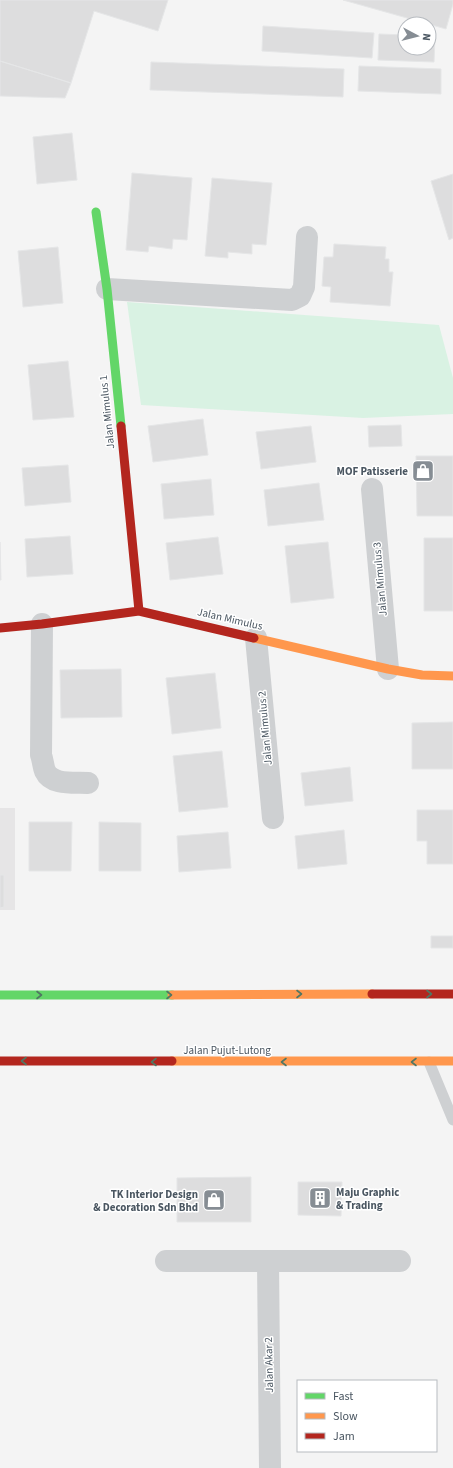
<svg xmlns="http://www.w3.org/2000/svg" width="453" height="1468" font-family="'Source Sans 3',sans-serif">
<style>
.education{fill:#e6e5e6}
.green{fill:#d9f2e3}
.building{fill:#ddddde;stroke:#e5e6e7}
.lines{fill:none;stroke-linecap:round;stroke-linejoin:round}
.lane{stroke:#ced0d2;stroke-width:11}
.street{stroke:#ced0d2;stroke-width:22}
.fast{stroke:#63d668;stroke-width:9}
.slow{stroke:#ff974d;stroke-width:9}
.jam{stroke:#b3261e;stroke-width:9}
.oneway{stroke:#507663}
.labels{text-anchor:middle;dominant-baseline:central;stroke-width:3;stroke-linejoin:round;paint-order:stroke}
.street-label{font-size:11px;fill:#4a5661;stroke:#fff}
.poi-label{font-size:11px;font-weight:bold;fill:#4a5661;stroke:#fff;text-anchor:end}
</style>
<rect width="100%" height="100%" fill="#f4f4f4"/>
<path class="education" d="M0 808H15V910H0Z"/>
<path class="green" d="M127 302 439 325 453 378V414L363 418 141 405Z"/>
<path class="building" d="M0 0H168L158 31 94 11 71 83 0 61Z
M343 0H453V4L446 29Z
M263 26 374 33 372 58 262 51Z
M379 34 405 35V48H429V36H435L434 62 378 60Z
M0 61 71 83 65 98 0 96Z
M151 62 344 69 343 97 150 90Z
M359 66 441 69V94L358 91Z
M72 133 77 180 37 184 33 137Z
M132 173 192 178 187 240 173 239 172 249 149 246 148 252 126 250Z
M453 174V238L449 240 431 181Z
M212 178 272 183 266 245 252 244V254L228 252V258L205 256Z
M334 244 386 247 385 259H389V272H393L390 306 330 302 331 287 322 286 324 257H333Z
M58 247 63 303 23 307 18 251Z
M68 361 74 417 33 420 28 365Z
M203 419 208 455 153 462 148 426Z
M401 425 402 446 369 447 368 426Z
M311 426 316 462 261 469 256 432Z
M416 456H453V516H417Z
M68 465 71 502 25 506 22 468Z
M211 479 214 515 164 519 161 484Z
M319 483 324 520 268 526 264 490Z
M70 536 73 574 27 577 25 539Z
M218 537 223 574 170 580 166 543Z
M424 538H453V611H424Z
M0 542 1 580H0Z
M328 542 334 598 291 603 285 546Z
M121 669 122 717 61 718 60 670Z
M215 673 221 728 172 734 166 678Z
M453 722V769H412V723Z
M222 751 228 807 179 812 173 756Z
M350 767 353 801 305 806 301 773Z
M417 810H453V864H427V841H417Z
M29 822H72L71 871H29Z
M99 822 141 823V871H99Z
M344 830 347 864 298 869 295 836Z
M228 832 231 868 179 872 177 836Z
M0 875H4V907L0 908Z
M431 936H453V948H431Z
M251 1177V1222H177V1178Z
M298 1182H342L341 1216 298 1215Z"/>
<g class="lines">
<path class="lane" d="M429 1062 453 1120"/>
<path class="street" d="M107 289 292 300 300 296 304 287 307 237
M372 489 388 669
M42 624 41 755C43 760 43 766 45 771 52 786 75 782 88 783
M256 638 273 818
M166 1261H400
M268 1261 270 1468"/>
<path class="fast" d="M96 212 107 289 121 426
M0 995H172"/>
<path class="slow" d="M254 638 388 669 422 675 453 676
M172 995 372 994
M172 1061H453"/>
<path class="jam" d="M121 426 139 611
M0 628 42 624 139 611 254 638
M372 994H453
M0 1061H172"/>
</g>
<defs><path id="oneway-chevron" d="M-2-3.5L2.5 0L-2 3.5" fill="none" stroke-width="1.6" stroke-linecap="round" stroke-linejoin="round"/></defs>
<g class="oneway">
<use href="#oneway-chevron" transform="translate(299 994)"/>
<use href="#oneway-chevron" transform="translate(429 994)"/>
<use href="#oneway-chevron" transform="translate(39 995)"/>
<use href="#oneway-chevron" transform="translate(169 995)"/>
<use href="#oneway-chevron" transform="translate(24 1061) rotate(-180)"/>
<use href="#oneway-chevron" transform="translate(154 1062) rotate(-180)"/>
<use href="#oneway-chevron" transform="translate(284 1062) rotate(-180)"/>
<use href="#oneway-chevron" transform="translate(414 1062) rotate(-180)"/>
</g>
<defs>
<g id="shop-square" transform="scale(1.15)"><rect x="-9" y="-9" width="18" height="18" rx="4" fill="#868d94" stroke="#fff"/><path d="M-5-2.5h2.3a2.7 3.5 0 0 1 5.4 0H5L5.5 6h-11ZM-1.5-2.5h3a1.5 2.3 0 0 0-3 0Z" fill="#fff"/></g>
<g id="building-square" transform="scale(1.15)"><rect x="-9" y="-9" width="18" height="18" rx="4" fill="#868d94" stroke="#fff"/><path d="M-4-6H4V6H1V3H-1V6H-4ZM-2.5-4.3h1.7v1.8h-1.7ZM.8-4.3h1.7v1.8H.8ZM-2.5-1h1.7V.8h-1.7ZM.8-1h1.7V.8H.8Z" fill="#fff"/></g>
</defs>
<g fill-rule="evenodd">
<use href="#shop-square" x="423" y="471"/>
<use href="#building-square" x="320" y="1198"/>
<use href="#shop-square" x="214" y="1200"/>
</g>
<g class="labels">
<g class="street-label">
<text transform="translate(107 412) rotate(-96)">Jalan Mimulus 1</text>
<text transform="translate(380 579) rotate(-95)">Jalan Mimulus 3</text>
<text transform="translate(230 619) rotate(13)">Jalan Mimulus</text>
<text transform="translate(265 728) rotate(-95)">Jalan Mimulus 2</text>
<text x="227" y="1050">Jalan Pujut-Lutong</text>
<text transform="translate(269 1365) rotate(-91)">Jalan Akar 2</text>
</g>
<g class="poi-label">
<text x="408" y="471">MOF Patisserie</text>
<text x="336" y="1192" text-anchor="start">Maju Graphic<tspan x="336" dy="13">&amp; Trading</tspan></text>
<text x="198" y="1194">TK Interior Design<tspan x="198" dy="13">&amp; Decoration Sdn Bhd</tspan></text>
</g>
</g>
<rect x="297" y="1380" width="140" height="72" fill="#ffffff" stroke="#b7bbc0"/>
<rect x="305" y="1393" width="20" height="6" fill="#63d668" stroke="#b7bbc0"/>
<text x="333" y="1400" font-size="12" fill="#4a5661">Fast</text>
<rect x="305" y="1413" width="20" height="6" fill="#ff974d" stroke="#b7bbc0"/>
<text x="333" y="1420" font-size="12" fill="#4a5661">Slow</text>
<rect x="305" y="1433" width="20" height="6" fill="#b3261e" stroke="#b7bbc0"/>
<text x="333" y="1440" font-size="12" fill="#4a5661">Jam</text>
<g transform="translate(417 36) rotate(97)"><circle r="19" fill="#ffffff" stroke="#b7bbc0"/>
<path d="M0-3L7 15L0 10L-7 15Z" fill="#868d94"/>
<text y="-6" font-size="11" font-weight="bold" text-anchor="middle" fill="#4a5661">N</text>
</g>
</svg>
